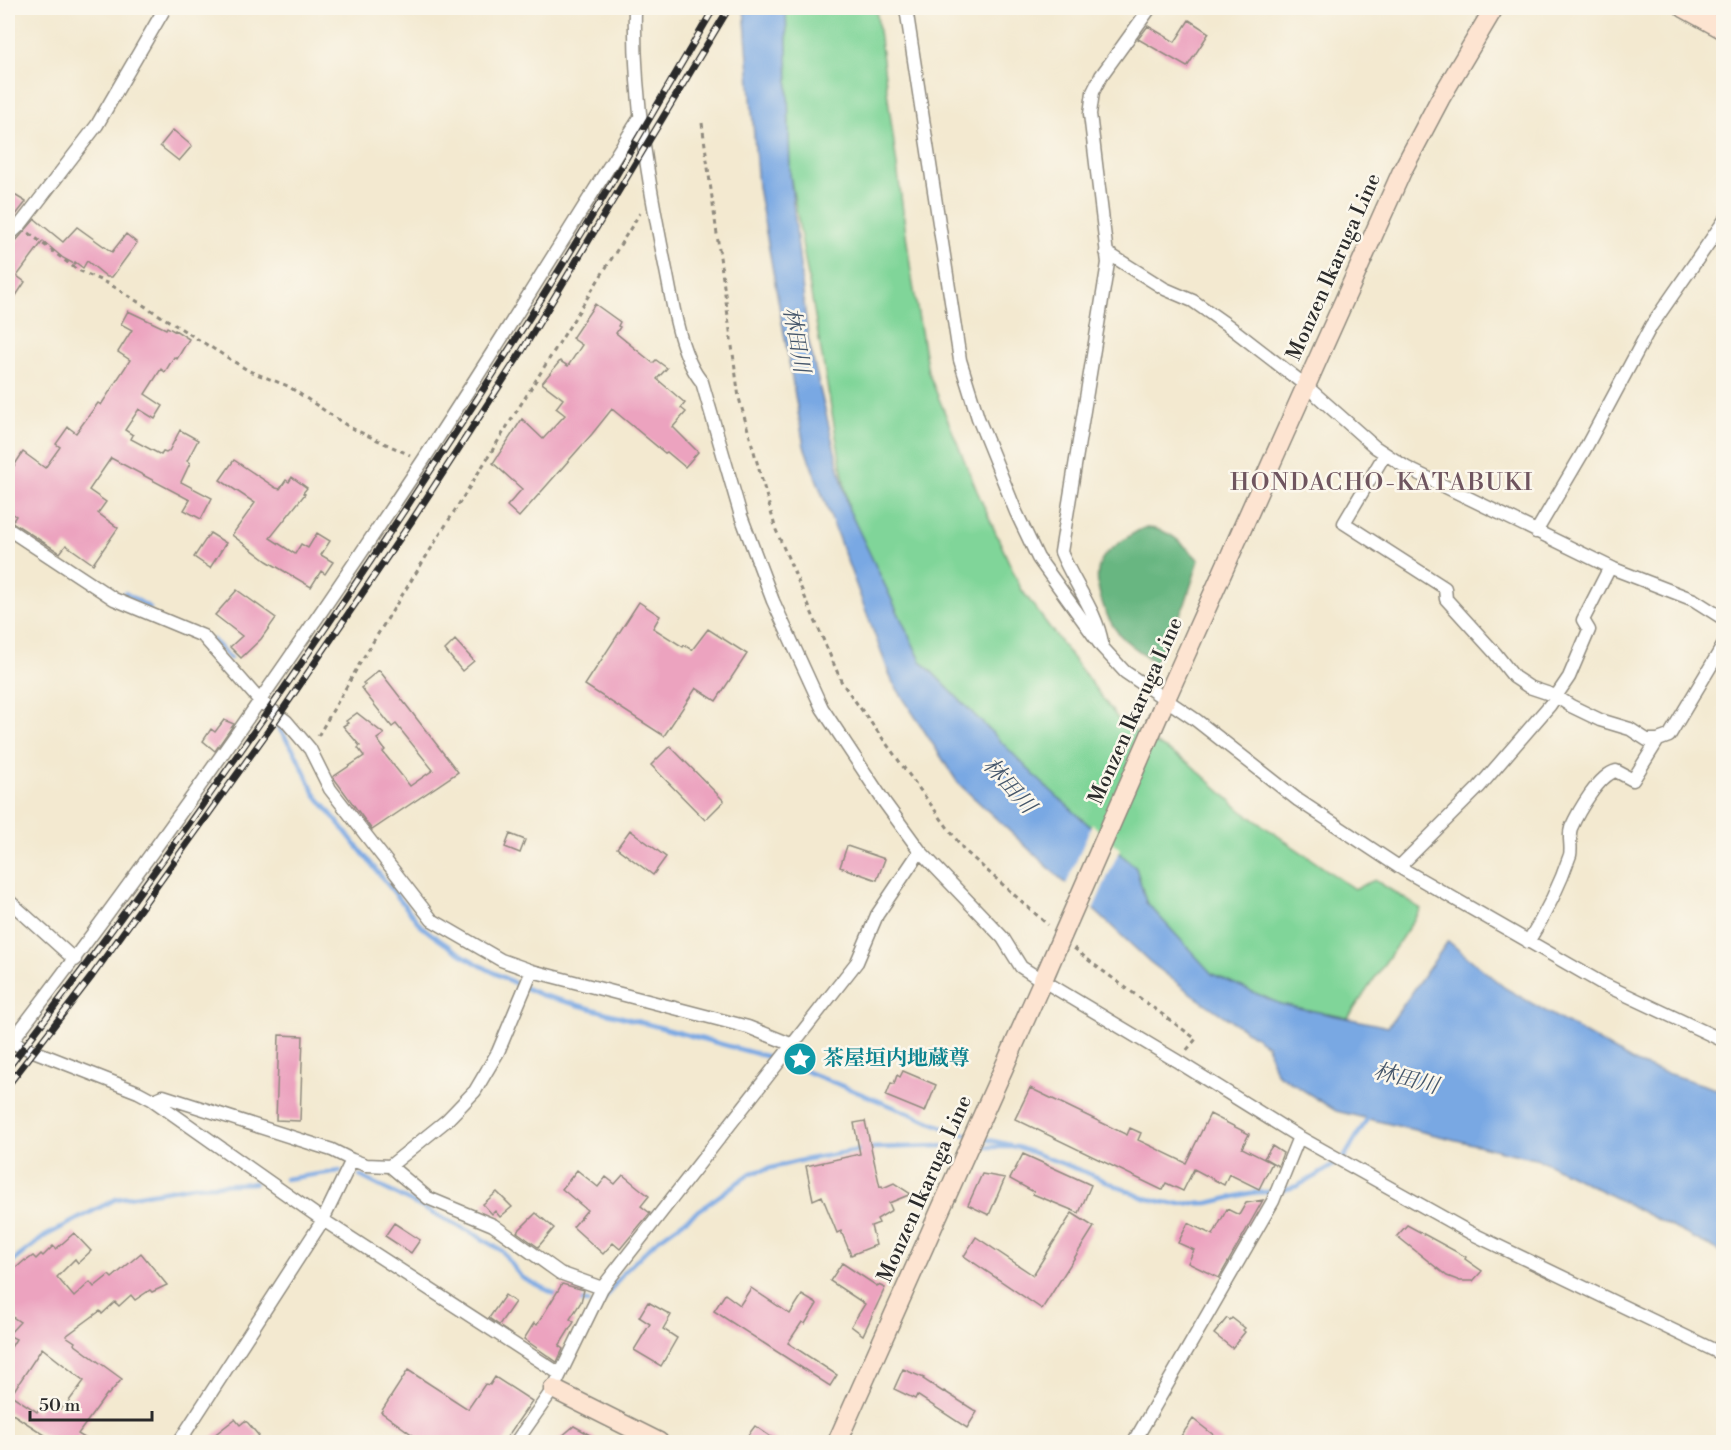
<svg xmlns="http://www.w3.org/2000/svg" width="1731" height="1450" font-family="'Libre Bodoni','Noto Serif JP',serif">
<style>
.green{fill:#80d599;stroke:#568062;stroke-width:1.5}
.forest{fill:#68b681;stroke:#4a7056;stroke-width:1.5}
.water{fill:#79a8e3;stroke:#526a87;stroke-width:1.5}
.pier{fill:#f3e9d0}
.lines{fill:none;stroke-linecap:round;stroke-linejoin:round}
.stream{stroke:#79a8e3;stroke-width:4.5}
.building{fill:#eca3bf;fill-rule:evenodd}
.street-casing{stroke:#8f8a7e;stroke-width:15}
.secondary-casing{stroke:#8f8a7e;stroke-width:21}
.path{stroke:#8f8a7e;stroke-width:3;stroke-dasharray:4.5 4.5;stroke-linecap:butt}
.street{stroke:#fff;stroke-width:12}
.secondary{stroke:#fde4d1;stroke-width:18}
.rail-casing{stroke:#2b2b2b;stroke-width:7}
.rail{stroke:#fbf7ec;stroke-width:4.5;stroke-dasharray:14;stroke-linecap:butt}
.secondary-bridge-casing{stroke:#8f8a7e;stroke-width:21;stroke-linecap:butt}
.secondary-bridge{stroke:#fde4d1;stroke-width:18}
.labels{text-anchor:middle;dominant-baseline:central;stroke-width:5;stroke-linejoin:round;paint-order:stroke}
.street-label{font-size:21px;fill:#2b2b2b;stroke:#fbf7ec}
.culture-label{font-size:21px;font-weight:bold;fill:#0d838f;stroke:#fbf7ec;text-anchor:start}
.water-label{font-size:22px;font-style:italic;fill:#46576b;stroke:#fbf7ec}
.quarter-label{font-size:24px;letter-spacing:1.5px;fill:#6f555f;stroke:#fbf7ec}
</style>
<rect width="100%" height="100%" fill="#fbf7ec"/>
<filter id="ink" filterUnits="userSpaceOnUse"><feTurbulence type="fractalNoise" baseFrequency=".0167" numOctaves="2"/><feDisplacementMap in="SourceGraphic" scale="12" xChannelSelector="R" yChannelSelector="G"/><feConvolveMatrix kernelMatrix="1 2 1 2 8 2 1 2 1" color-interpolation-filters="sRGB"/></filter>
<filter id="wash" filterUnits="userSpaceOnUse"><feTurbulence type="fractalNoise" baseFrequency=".008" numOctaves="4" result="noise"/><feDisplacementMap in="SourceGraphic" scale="24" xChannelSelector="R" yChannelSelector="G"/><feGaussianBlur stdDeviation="1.35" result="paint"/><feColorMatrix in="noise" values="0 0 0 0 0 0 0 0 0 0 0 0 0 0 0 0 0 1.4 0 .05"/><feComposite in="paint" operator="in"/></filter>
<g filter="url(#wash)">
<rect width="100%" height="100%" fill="#f3e9d0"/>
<path class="green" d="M786 8H876L912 279 928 372 977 491 1021 589 1121 723 1189 763 1242 811 1354 889 1375 880 1421 909 1348 1018 1280 1004 1212 974 1146 902 1136 868 1039 780 921 661 849 510 790 174Z"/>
<path class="forest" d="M1144 528C1168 527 1183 544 1199 560L1185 604 1155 663C1144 654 1129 645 1119 634 1105 617 1091 582 1101 561 1105 551 1134 532 1144 528Z"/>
<path class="water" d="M744 8H786L790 174 808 339 849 510 921 661 1039 780 1136 868 1146 902 1212 974 1280 1004 1388 1027 1448 941 1505 988 1638 1064 1723 1091V1253L1543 1161 1336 1111 1276 1073 1267 1045 1197 998 1150 962 958 783 892 681 804 446 758 187Z"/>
<path class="pier" d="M1092 824 1120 849 1092 912 1065 887Z"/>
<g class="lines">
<path class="stream" d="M125 593 150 608
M213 640 230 658
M269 713 296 754 315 794 421 926C454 953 502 978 541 995L776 1059 955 1132 969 1135
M977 1137 1010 1145
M980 1147H1018L1085 1172 1144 1198 1173 1204 1209 1203 1250 1193 1280 1191 1297 1186 1319 1174 1344 1158 1370 1114
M360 1176 476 1235 502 1251 521 1277 559 1296
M285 1179 340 1171
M8 1265 45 1236 116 1199 193 1186 255 1183
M576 1301 588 1302
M602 1303 623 1273 655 1242 751 1173 803 1160 871 1148 942 1146"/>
</g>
<g id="blocks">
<path class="building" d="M1189 20 1209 33 1187 67 1138 39 1148 26 1175 42Z
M173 130 192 146 179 161 160 146Z
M8 191 26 202 8 225Z
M35 219 63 242 77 227 112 252 126 234 137 243 112 277H107L87 261 83 268 75 262 74 264 63 258 43 241 17 276 25 282 8 308V250Z
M595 304 620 322 618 326 620 327 616 333 653 363 656 360 667 368 657 379 685 403 681 408 686 412 673 427 698 452 685 467 667 452 665 453 612 409 592 434 519 517 507 506 522 489 493 463 522 419 543 439 565 415 556 408 563 399 542 383 560 361 568 366 582 345 572 338Z
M128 311 166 329 167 327 174 331 175 330 189 339 177 359 174 357 165 372 161 369 145 394 163 406 155 419 139 409 125 430 133 435 131 439 161 455 163 452 166 453 169 451 180 430 198 440 187 461 190 463 181 482 212 498 201 519 184 510 190 500 111 458 89 490 106 502 98 513 118 528 93 564 66 545 60 553 12 522 16 516 8 511V475L23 452 45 468 60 447 56 444 68 427 76 433 98 403 101 405 130 360 118 352 132 330 121 324Z
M234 460 276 488 280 489 286 480 289 482 292 477 307 488 303 493 305 494 270 538 295 554 301 544 308 548 317 533 330 541 321 555 333 562 325 574 321 571 311 587 267 561 232 535 255 503 220 480Z
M210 533 226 543 210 568 194 557Z
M237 590 276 618 261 639 241 658 230 647 242 636 215 615Z
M639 602 660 616 653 628 683 647 684 645 692 650 708 629 747 654 716 701 696 688 664 736 585 685Z
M455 640 474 661 462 671 445 650Z
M379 670 458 772 372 830 333 777 364 756 358 748 360 746 343 726 348 723 346 721 357 713 384 734 377 739 385 750 383 752 410 786 433 770 396 724 392 727 361 688 365 685 363 683Z
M224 720 234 724 215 751 203 741 211 729 215 732Z
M670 746 724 801 705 820 651 765Z
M630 830 666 857 653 875 617 848Z
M510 834 525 840 520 853 505 847Z
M847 846 885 859 877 880 840 867Z
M279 1035 303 1036 300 1121 276 1120Z
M903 1071 936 1085 925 1112 886 1096 891 1083 894 1084 897 1075 900 1077Z
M1030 1088 1127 1135 1130 1128 1141 1133 1138 1140 1186 1163 1210 1114 1249 1134 1242 1148 1272 1163 1259 1189 1229 1174 1224 1185 1194 1169 1183 1191 1166 1183 1162 1190 1015 1119Z
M865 1121 880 1187 882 1186 883 1188 894 1183 911 1194 889 1203 892 1210 877 1219 879 1223 871 1226 876 1245 851 1255 841 1231 837 1233 822 1196 813 1200 806 1166 860 1154 854 1123Z
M1272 1146 1283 1153 1278 1166 1264 1158Z
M1023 1154 1091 1185 1079 1213 1033 1194 1034 1192 1010 1179Z
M577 1170 598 1187 606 1177 615 1184 623 1175 649 1196 641 1206 650 1213 620 1249 613 1243 603 1254 573 1227 587 1210 562 1189Z
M982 1174 1005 1178 989 1215 968 1205Z
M497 1192 512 1207 500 1217 495 1211 492 1214 483 1204Z
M1263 1200 1219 1278 1188 1263 1194 1250 1178 1243 1188 1223 1213 1235 1227 1209 1239 1215 1246 1203Z
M536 1213 554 1228 538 1247 517 1232Z
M1072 1213 1094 1227 1042 1309 964 1256 976 1237 1033 1275Z
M394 1223 420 1240 411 1253 385 1236Z
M1407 1225 1466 1257 1465 1259 1482 1271 1473 1281H1460L1447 1276 1397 1236Z
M74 1233 91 1251 78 1263 75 1259 57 1277 74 1297 90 1282 94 1287 109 1275 112 1278 141 1253 167 1285 152 1292 150 1290 135 1300 131 1295 119 1306 115 1302 102 1314 100 1311 66 1336 75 1342 74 1344 122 1379 108 1395 107 1394 78 1434 93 1443H57L8 1411V1352L16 1339 8 1335 20 1322 8 1314V1275L25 1260 26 1261 33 1256 36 1259 41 1254 43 1256 53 1246 56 1249ZM42 1348 84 1381 66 1405 65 1404 61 1409 46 1400 37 1412 11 1395Z
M842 1263 877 1286 878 1285 885 1288 863 1335 851 1326 865 1304 830 1281Z
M562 1284 584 1290 581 1302 570 1319 574 1322 559 1346 563 1349 557 1362 524 1339 534 1323 537 1325Z
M751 1288 790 1314 802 1295 817 1304 805 1324 802 1322 788 1343 837 1375 830 1386 714 1311 725 1294 740 1305Z
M505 1295 515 1302 499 1325 489 1318Z
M648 1302 671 1315 663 1329 677 1338 661 1366 634 1350 650 1324 639 1317Z
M1227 1318 1230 1320 1232 1318 1245 1328 1243 1330 1245 1332 1232 1348 1214 1334Z
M903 1369 924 1378 923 1379 943 1392 944 1391 977 1412 967 1428 917 1395 915 1399 894 1389Z
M408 1370 468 1409 485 1384 490 1385 495 1377 532 1401 503 1443H424L381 1412Z
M235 1419 240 1425 245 1421 248 1423 259 1436 250 1443H204Z
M1193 1419 1224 1443H1176Z
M574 1426 583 1431 603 1443H554Z
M755 1426 780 1443H742Z"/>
</g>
</g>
<g filter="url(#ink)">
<use href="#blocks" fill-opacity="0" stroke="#8f8a7e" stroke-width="1.5"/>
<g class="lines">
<g class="street-casing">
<path id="street" d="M635 8C633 98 649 186 667 275 673 306 681 358 702 382L741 516 773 601 822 708 885 803 920 851 1003 938 1021 967 1032 974 1177 1061 1299 1137 1469 1232 1724 1355
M906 8 960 360 978 418 1016 512 1038 558 1102 647 1125 672 1196 720 1298 800 1399 867 1603 984 1724 1041
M8 236 20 225 97 125 165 8
M1106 252 1165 289 1193 301 1230 327 1305 385 1375 447 1407 468 1614 569 1694 600 1724 619
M1385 454 1344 523 1445 588 1446 599 1495 653 1514 677 1529 687 1556 696 1571 706 1600 720 1630 729 1647 740H1658L1669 736 1724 644
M8 529 114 599 203 636 260 701 286 721 310 749 330 789 432 920 501 960 532 971 748 1027 793 1045
M1536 532 1585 449 1651 326 1724 221
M1102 643C1097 612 1073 582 1061 552L1108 263 1090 114 1093 92 1101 76 1150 8
M1399 867 1479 787 1550 705 1569 677 1589 630 1583 620 1610 567
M8 900 75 960
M1528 942C1545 915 1560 885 1570 855 1572 846 1568 836 1571 828 1578 812 1599 775 1616 771L1633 780 1658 740
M8 1041 138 1092 153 1100 323 1220 560 1374
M8 1046C153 857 290 661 422 462 496 349 567 233 639 119
M153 1100 163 1096 332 1150 352 1160
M390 1166 447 1120 475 1091 498 1052 532 971
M179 1442 323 1220 352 1160 366 1165 390 1166 428 1198 493 1225 560 1273 602 1288
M516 1442 553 1389 602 1288 857 962 877 915 920 851
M1134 1442 1273 1201 1299 1137"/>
</g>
<g class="secondary-casing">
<path id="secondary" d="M1684 8 1724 30
M1161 710 1402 171 1440 99 1494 8
M553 1389 659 1442
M837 1442 1046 973"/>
</g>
<path class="path" d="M702 123 739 398 776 530 842 683 964 850 1048 925
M29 233 76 269 111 285 249 371 288 386 349 427 410 455
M318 736 363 658 640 213
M1074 948 1092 963 1196 1039 1185 1052"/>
<use href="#street" class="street"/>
<use href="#secondary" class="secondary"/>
<g class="rail-casing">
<path id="rail" d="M8 1068C186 836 352 595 510 348 582 237 647 122 714 8
M8 1085 92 976 271 727 411 522 522 351 729 8"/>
</g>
<use href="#rail" class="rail"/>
<g class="secondary-bridge-casing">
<path id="secondary-bridge" d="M1046 973 1161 710"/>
</g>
<use href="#secondary-bridge" class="secondary-bridge"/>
</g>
</g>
<defs>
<g id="sight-disc" transform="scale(1.725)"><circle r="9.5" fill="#0f9aa8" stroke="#fbf7ec"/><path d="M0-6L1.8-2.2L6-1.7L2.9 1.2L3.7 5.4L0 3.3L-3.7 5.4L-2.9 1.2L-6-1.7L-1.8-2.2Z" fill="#fff"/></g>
</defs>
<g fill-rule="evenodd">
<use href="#sight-disc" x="800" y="1059"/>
</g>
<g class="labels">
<g class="street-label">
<text transform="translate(1334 267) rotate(-66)">Monzen Ikaruga Line</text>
<text transform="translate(1136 711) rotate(-66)">Monzen Ikaruga Line</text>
<text transform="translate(925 1189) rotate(-66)">Monzen Ikaruga Line</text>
</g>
<g class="culture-label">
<text x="823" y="1059">茶屋垣内地蔵尊</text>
</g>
<g class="water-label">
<text transform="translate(796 340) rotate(80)">林田川</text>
<text transform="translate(1009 786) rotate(48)">林田川</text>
<text transform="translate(1406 1079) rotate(14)">林田川</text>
</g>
<g class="quarter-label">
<text x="1382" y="483">HONDACHO-KATABUKI</text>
</g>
</g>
<rect width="1731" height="1450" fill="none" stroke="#fbf7ec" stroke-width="30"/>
<path d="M30 1411v9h122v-9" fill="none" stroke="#2b2b2b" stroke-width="3"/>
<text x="39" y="1411" font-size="18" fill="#2b2b2b" stroke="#fbf7ec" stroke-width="4.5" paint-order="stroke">50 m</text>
</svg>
